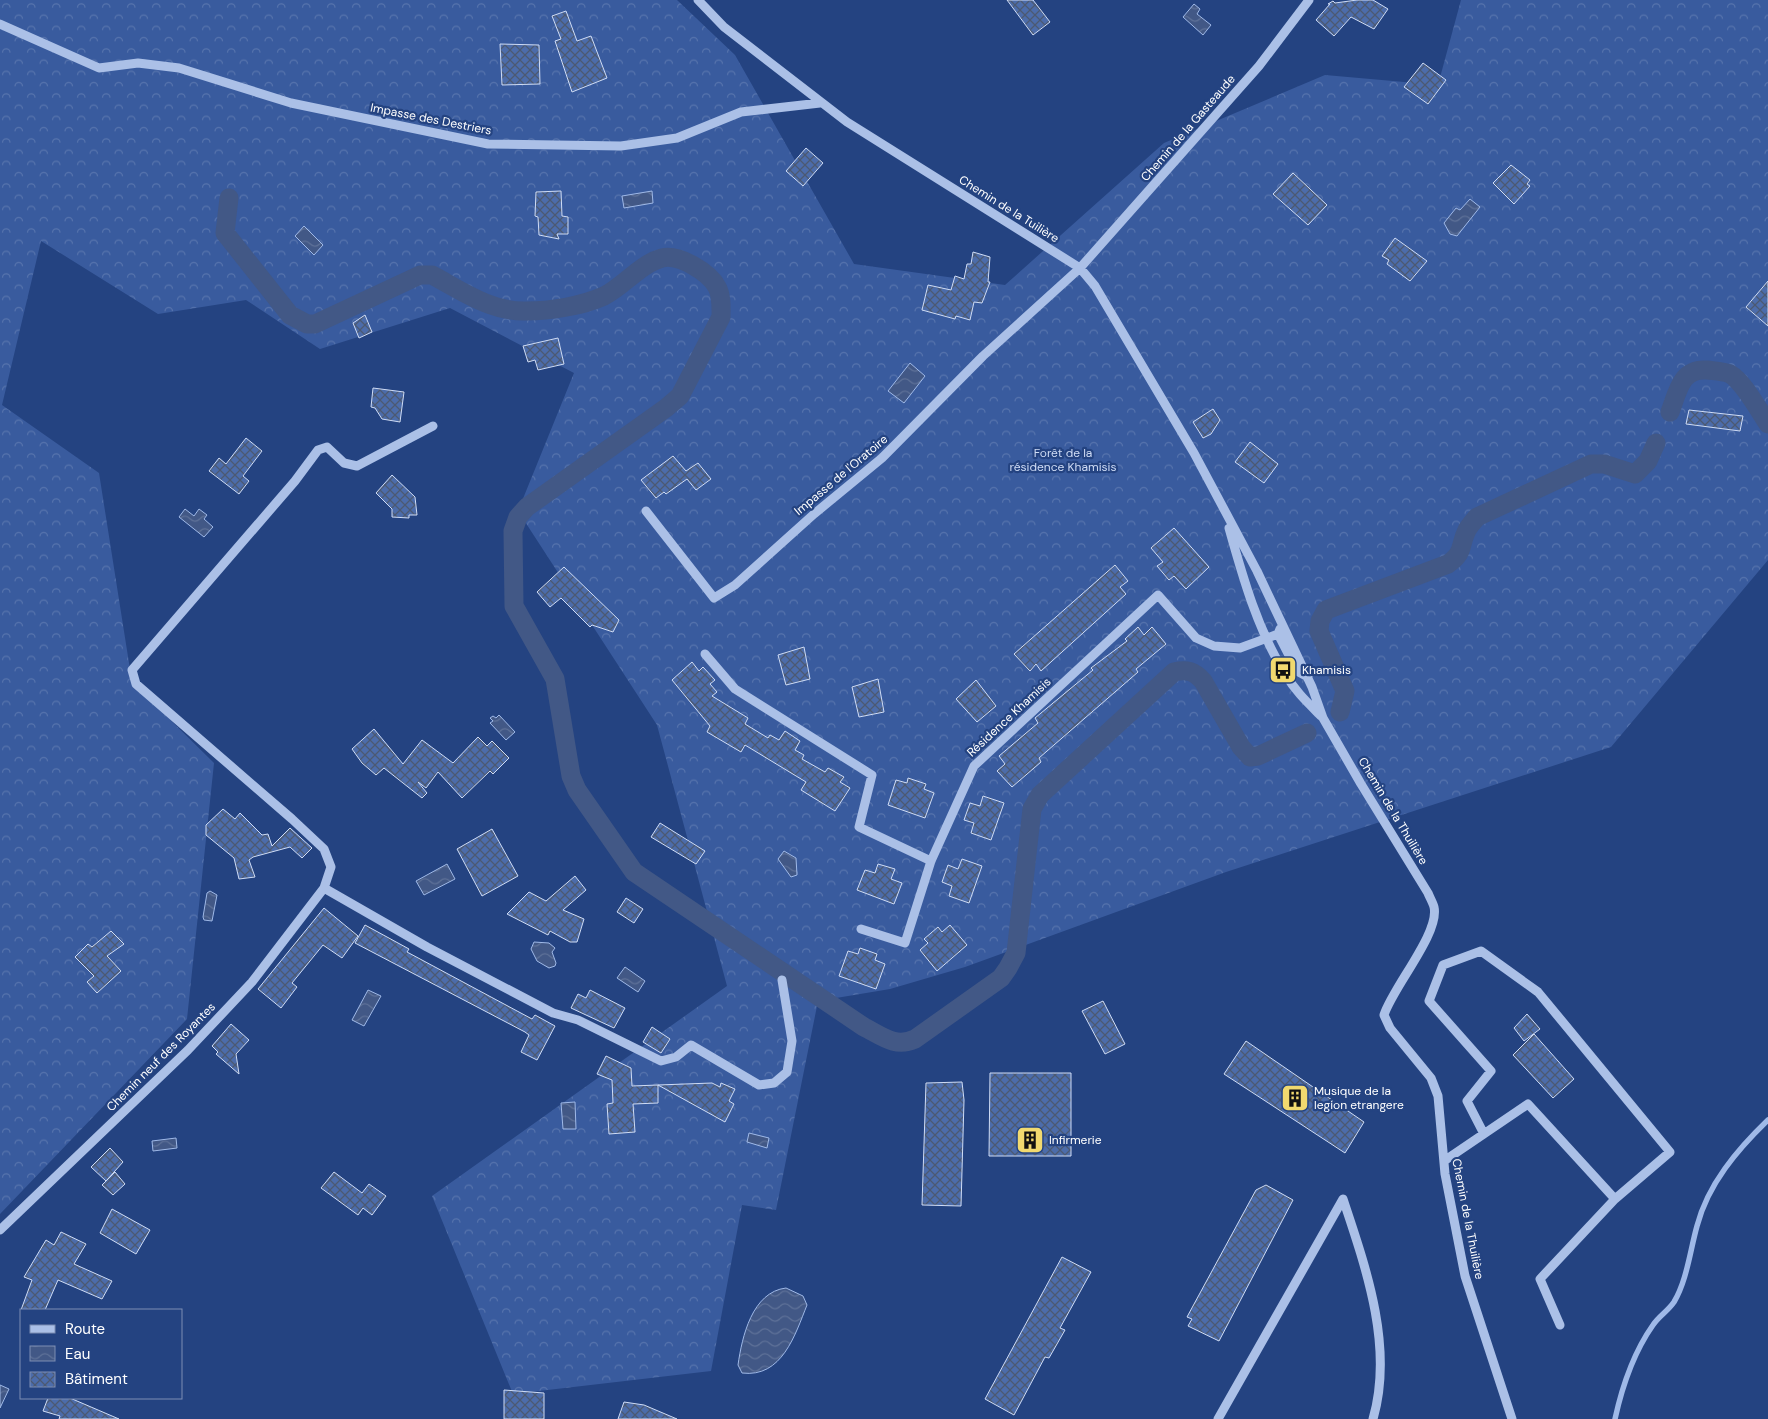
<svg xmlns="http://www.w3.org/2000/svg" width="1768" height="1419" font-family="'DM Sans',sans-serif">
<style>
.forest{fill:url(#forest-crowns)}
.water{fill:url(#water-waves);stroke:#9fb9e8}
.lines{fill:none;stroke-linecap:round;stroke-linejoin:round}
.stream{stroke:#9fb9e8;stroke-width:5.5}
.canal{stroke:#425886;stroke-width:19}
.building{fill:url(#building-cross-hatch);stroke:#cfdcf5}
.minor{stroke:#abc0e7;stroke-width:9}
.labels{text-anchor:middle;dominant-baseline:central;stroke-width:4.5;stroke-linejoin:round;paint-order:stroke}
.street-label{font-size:12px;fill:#fff;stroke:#244381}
.park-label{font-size:12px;fill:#cfdcf5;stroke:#244381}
.poi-label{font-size:12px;fill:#fff;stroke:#244381;text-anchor:start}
</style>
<defs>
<pattern id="forest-crowns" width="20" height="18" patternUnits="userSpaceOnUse" patternTransform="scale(1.25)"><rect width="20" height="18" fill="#395b9e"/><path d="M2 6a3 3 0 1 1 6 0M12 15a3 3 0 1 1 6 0" fill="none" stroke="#5774ad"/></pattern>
<pattern id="water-waves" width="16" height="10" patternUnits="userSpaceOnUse" patternTransform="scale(1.25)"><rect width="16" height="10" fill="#425886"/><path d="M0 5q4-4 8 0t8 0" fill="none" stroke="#5e7198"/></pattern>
<pattern id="building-cross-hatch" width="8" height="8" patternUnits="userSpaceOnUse" patternTransform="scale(1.25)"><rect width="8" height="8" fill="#4c6caa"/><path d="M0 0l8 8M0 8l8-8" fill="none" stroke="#4c5972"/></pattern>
</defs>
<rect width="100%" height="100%" fill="#244381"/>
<path class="forest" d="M0 0H677L735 55 854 264 1005 285 1164 143 1325 75 1438 85 1461 0H1768V560L1611 747 1226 872 965 967 890 989 818 1001 776 1210 742 1205 711 1371 513 1394 432 1196 727 986 657 725 518 511 574 373 450 308 320 349 246 300 158 314 41 241 2 405 99 473 132 682 214 763 187 1019 0 1214Z"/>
<path class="water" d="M1194 4 1200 9 1197 14 1211 25 1203 35 1183 17Z
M652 191 653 203 624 208 622 196Z
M1470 199 1480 207 1457 236 1450 234 1444 223 1456 208 1460 210Z
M304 226 323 245 314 255 295 236Z
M910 363 925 376 904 403 888 391Z
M185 509 194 516 199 509 207 515 204 519 213 527 204 537 179 517Z
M499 715 515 732 506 740 490 723 493 721 490 718 493 716 496 718Z
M784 851 796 858 797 875 791 877 778 859Z
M447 864 455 879 424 895 416 881Z
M210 891 217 895 212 921 204 920 203 917 207 893Z
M534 942 549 943 555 948 552 952 556 963 555 966 549 968 537 961 531 949Z
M625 967 645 981 638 992 617 978Z
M368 990 381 996 364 1026 352 1020Z
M575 1102 576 1129H563L561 1103Z
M749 1133 769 1138 767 1148 747 1142Z
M176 1138 177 1148 153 1151 152 1141Z
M786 1288 803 1296 807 1305C795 1335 782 1378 742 1373L738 1365C742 1337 752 1292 786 1288Z
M0 1385 9 1389 0 1408Z"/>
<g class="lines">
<path class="stream" d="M1615 1419C1622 1387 1634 1352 1653 1325 1659 1316 1668 1311 1674 1302 1687 1280 1690 1251 1697 1226 1708 1184 1737 1150 1768 1120"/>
<path class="canal" d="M229 198 225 233 290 315 307 324H315L420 275H432C462 291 491 312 526 311 550 311 582 306 604 296 624 286 640 264 662 258 679 254 709 272 717 287 722 296 721 308 721 317L680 396 666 408 527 507 518 517 513 531 514 606 555 679 571 776 577 790 634 872 864 1027C882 1036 895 1048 915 1039L1001 978 1008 968 1016 953 1032 809 1040 795 1174 672C1187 669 1194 671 1203 681L1241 747 1250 757 1258 756 1307 733
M1670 412C1678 391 1681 368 1707 370 1715 371 1723 371 1730 374 1744 382 1759 411 1768 424
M1340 712 1345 691 1319 631 1320 621 1326 610 1448 564C1465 552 1459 546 1467 530 1469 526 1474 521 1477 517L1591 464H1604L1635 474 1648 461 1656 443"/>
</g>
<path class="building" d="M1007 0H1033L1050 22 1033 35Z
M1357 0H1373L1388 9 1374 29 1351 17 1334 36 1316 20 1330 4H1328L1333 1 1335 3Z
M566 11 577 41 591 36 607 78 572 92 555 41 561 39 552 16Z
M500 44 539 45 540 84 502 85Z
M1423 63 1446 80 1428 104 1404 87Z
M806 148 823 163 803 186 786 171Z
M1511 165 1530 180 1527 184 1530 186 1514 204 1493 183Z
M1293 173 1327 205 1308 225 1273 194Z
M561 191 562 216 568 217V234H557L559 239 539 235 538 217 535 216 536 192Z
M1395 238 1427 261 1410 281 1387 264 1389 260 1382 256Z
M973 252 990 257 988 282H990L982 303 974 302 970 320 956 316 955 319 922 310 928 285 951 290 955 276 964 279 967 264H971Z
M1768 281V326L1746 307Z
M365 315 372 332 359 338 353 323Z
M558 338 564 364 538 370 535 360 528 362 523 346Z
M373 388 404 392 400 422 382 419 375 408 371 407Z
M1213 409 1220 420 1211 434 1203 438 1193 422Z
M1689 410 1743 416 1740 431 1686 424Z
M246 438 262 451 243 476 249 481 239 494 209 471 219 458 226 464Z
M1250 442 1278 464 1264 483 1235 462Z
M673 456 686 471 698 463 711 479 696 490 687 479 666 494 664 492 656 498 641 480Z
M392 475 415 497 417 515H409V518L392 517V509L376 493Z
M1174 528 1209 567 1186 589 1174 576 1169 580 1157 566 1163 562 1151 548Z
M1115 565 1128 581 1120 587 1126 594 1041 671 1036 664 1030 671 1014 654Z
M564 567 619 620 613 632 592 625 590 627 561 598 550 607 537 592Z
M1138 627 1144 635 1152 627 1166 644 1136 669 1138 672 1039 758 1041 762 1012 787 997 771 1005 764 999 756 1038 723 1035 718 1093 670 1091 668 1127 641 1125 639Z
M804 647 810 679 786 685 778 655Z
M692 662 699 671 703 667 715 680 710 684 717 692 712 696 748 718 745 724 768 738 770 735 779 740 785 731 800 741 795 750 804 755 802 759 825 772 828 768 844 777 840 782 850 788 835 811 801 790 806 782 745 745 741 752 707 732 710 726 672 680Z
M878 679 884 712 859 717 852 687Z
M976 680 996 706 977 722 956 699Z
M374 729 403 764 422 740 453 763 478 737 487 746 492 741 509 758 493 774 490 771 462 798 438 772 426 788 418 782 427 793 422 798 384 768 376 775 362 763 352 749Z
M908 778 926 784 924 789 934 793 925 818 888 805 896 780 907 783Z
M983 796 1004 803 991 840 971 833 974 823 964 820 970 803 980 806Z
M223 809 235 819 240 813 262 835 268 834 272 846 290 828 312 848 302 858 290 847 253 857 249 860 255 877 239 879 234 858 206 835V825Z
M660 823 705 851 696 864 651 837Z
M492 829 518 876 482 896 457 849Z
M962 859 982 866 969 903 949 896 952 886 942 882 948 865 958 869Z
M878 864 895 869 891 879 902 883 894 904 857 890 865 870 875 873Z
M575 876 586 890 563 910 584 919 577 942H570L550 931 548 935 507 914 529 892 546 901Z
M626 898 643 909 634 923 617 912Z
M324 908 358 936 342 958 323 945 292 983 297 987 281 1008 258 989Z
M365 925 409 949 407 952 532 1019 535 1015 555 1026 537 1060 521 1052 529 1035 525 1032 355 943Z
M950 925 967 945 937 971 920 950 928 943 924 939 938 927 942 932Z
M111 931 124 944 107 956 121 971 97 993 87 982 94 976 75 957 88 944 92 947Z
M860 948 877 954 875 960 885 964 876 989 839 976 848 951 858 954Z
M590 990 625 1008 614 1028 571 1008 578 994 586 998Z
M1103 1001 1125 1044 1105 1054 1082 1011Z
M1527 1014 1540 1029 1524 1041 1514 1028Z
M231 1024 249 1040 236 1054 239 1074 216 1054 218 1052 212 1046Z
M652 1027 670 1039 661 1053 643 1042Z
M1534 1034 1574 1079 1553 1098 1513 1055Z
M1246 1041 1364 1122 1345 1153 1224 1074Z
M606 1056 631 1068 632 1086 658 1085V1103L633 1104 635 1132 609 1134 607 1104 613 1103 612 1080 597 1074Z
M990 1073H1071V1156H989Z
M962 1082 964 1100 961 1206 922 1205 926 1083Z
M712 1083 720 1087 721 1083 735 1089 729 1101 734 1104 725 1122 658 1085Z
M110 1148 123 1162 106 1181 91 1167Z
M115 1172 125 1184 113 1195 102 1185Z
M334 1172 362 1193 369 1184 386 1196 372 1215 363 1208 358 1215 321 1188Z
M1266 1185 1293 1200 1219 1341 1188 1326 1192 1319 1187 1317 1256 1190Z
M112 1209 150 1230 136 1254 100 1233Z
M61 1232 86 1244 74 1264 112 1281 102 1299 58 1280 45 1310H21L32 1280 24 1277 46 1240 54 1245Z
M1062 1257 1091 1272 1060 1328 1065 1330 1049 1358 1045 1357 1014 1415 985 1399Z
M504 1390 544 1393V1419H504Z
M48 1398H70L119 1419H59L60 1416 43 1411Z
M624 1402 644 1405 677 1419H618Z"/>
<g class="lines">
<path class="minor" d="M698 0 724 27 847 122 1080 268 1095 286 1194 453 1257 571 1312 687 1323 718 1361 784 1428 893C1430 898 1433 903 1434 907 1440 933 1393 987 1384 1015L1390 1028 1431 1078 1438 1096 1445 1174 1465 1276 1512 1419
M0 24 99 68 138 63 179 68 291 103 488 144 621 146 677 138 741 112 820 103
M646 511 714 598 735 585 814 514 882 458 983 356 1080 268 1259 66 1309 0
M1229 528C1243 578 1258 631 1286 675 1295 691 1308 703 1321 716
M1280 629 1278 634 1297 671 1308 677
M705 654 735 689 872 775 859 827 931 861 974 766 1158 595 1196 638 1214 646 1240 648 1278 634
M324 888 427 947 553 1013 578 1020 661 1061 676 1057 691 1045 759 1085 774 1083 787 1072 792 1041 782 980
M861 929 905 943 931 861
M1444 1161 1528 1104 1615 1199 1670 1152 1538 992 1481 951 1443 965 1429 1001 1491 1071 1467 1101 1484 1134
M0 1230 188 1050 252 982 324 888 331 867 324 849 292 819 136 684 132 670 295 481 318 450 327 447 344 463 357 466 433 426
M1560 1325 1540 1279 1615 1199
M1218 1419 1343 1199C1366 1268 1394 1347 1373 1419"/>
</g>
<defs>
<g id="bus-square" transform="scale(1.4375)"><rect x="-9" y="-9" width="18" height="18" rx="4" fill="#f1d96f" stroke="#244381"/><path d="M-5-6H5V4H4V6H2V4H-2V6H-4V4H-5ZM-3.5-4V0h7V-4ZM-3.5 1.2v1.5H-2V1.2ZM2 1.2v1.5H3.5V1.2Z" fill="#111"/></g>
<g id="building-square" transform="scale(1.4375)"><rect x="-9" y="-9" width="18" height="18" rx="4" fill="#f1d96f" stroke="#244381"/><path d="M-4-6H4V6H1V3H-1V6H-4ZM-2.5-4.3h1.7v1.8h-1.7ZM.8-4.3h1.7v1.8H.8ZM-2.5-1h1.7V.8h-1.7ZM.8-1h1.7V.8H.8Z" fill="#111"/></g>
</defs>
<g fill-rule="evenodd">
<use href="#bus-square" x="1283" y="670"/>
<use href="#building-square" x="1295" y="1098"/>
<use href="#building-square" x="1030" y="1140"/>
</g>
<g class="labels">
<g class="street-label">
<text transform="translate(431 119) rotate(11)">Impasse des Destriers</text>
<text transform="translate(1188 128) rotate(-49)">Chemin de la Gasteaude</text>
<text transform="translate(1009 209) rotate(32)">Chemin de la Tuilière</text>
<text transform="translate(841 475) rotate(-40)">Impasse de l'Oratoire</text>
<text transform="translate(1009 717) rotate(-43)">Résidence Khamisis</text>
<text transform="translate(1393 811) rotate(59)">Chemin de la Thuilière</text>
<text transform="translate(161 1057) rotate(-45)">Chemin neuf des Royantes</text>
<text transform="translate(1468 1219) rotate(79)">Chemin de la Thuilière</text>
</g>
<g class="park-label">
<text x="1063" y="453">Forêt de la<tspan x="1063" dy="14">résidence Khamisis</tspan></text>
</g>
<g class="poi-label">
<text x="1302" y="670">Khamisis</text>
<text x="1314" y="1091">Musique de la<tspan x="1314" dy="14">legion etrangere</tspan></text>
<text x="1049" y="1140">Infirmerie</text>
</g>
</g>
<rect x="20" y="1309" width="162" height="90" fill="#244381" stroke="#7c8eb3"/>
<rect x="30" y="1325" width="25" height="8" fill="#abc0e7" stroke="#7c8eb3"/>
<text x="65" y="1334" font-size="15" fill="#ffffff">Route</text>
<rect x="30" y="1346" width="25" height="15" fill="url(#water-waves)" stroke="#7c8eb3"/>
<text x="65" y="1359" font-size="15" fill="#ffffff">Eau</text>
<rect x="30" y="1372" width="25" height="15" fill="url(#building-cross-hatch)" stroke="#7c8eb3"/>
<text x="65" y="1384" font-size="15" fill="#ffffff">Bâtiment</text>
</svg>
